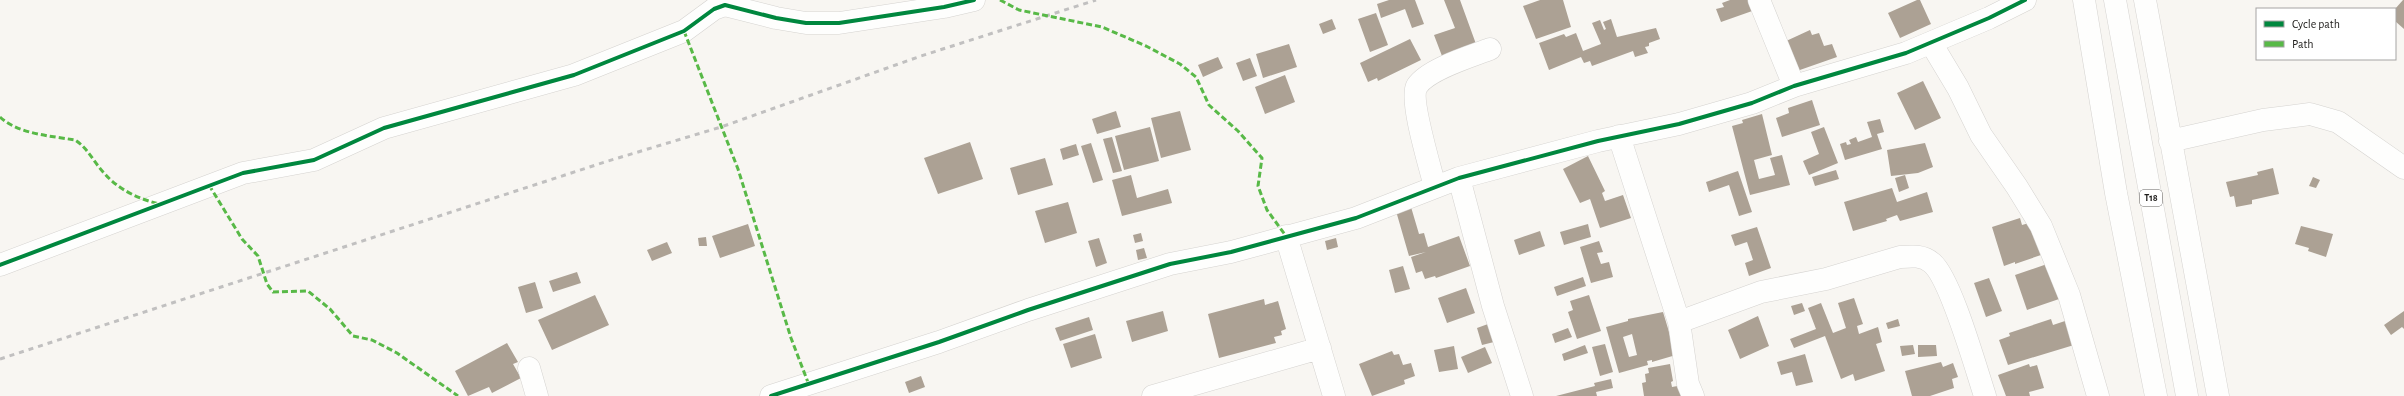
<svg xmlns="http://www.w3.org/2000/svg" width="2404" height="396" font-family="'Alegreya Sans',sans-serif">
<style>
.building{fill:#aca194;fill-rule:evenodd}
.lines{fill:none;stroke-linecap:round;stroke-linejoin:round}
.minor-casing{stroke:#d5d3d0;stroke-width:23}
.primary-casing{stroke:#d5d3d0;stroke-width:23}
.minor{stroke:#fefefd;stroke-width:22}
.primary{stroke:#fefefd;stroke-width:22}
.rail{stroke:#c1c0c0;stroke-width:3;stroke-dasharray:5 5;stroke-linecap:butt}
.quiet{stroke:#58b947;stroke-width:3;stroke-dasharray:6 3;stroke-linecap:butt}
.cycleway-casing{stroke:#fff;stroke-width:6}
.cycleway{stroke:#00873e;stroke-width:4}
.labels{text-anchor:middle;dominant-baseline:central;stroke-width:3;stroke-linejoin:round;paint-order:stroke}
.shield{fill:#fff;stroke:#62605f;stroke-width:1}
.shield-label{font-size:10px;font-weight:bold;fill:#1e1c1a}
</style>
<rect width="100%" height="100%" fill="#f8f6f2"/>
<path class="building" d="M1389 0H1415L1424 24 1412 28 1405 9 1381 18 1377 4Z
M1444 0H1460L1476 44 1442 56 1434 35 1455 28Z
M1540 0H1563L1571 27 1536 39 1523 6Z
M1730 0H1751L1755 10 1721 22 1716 9 1724 7 1722 3Z
M1917 0H1920L1931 24 1900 38 1888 13Z
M2403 0H2404V29L2395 21V9Z
M1376 13 1388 45 1370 52 1358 19Z
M1332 19 1336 29 1323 34 1319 24Z
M1611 19 1617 37 1656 28 1660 39 1649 43V46L1645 47 1648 53 1635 57 1633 51 1592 66 1590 61 1584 63 1581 57 1549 70 1539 43 1564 34 1566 37 1576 33 1583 51 1601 44 1592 23 1600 20 1604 30 1606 29 1603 22Z
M1810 30 1812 35 1819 33 1824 46 1832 44 1837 57 1797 71 1784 42Z
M1410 39 1421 60 1378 81 1377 78 1368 82 1360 63Z
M1289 44 1297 67 1263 78 1256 54Z
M1218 57 1223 68 1203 77 1198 65Z
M1250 58 1257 76 1243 81 1236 63Z
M1285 75 1295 102 1265 114 1255 87Z
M1923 81 1941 118 1915 130 1897 93Z
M1812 100 1820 125 1782 137 1776 118 1789 113 1788 108Z
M1116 111 1121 127 1097 134 1092 119Z
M1180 111 1191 150 1161 158 1151 118Z
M1762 114 1772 155 1754 160 1759 179 1775 175 1770 158 1782 155 1790 185 1750 195 1732 126 1743 123 1742 120Z
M1880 119 1884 132 1877 134 1882 149 1845 160 1840 144 1846 142 1847 145 1851 144 1849 140 1856 137 1858 142 1872 137 1867 122Z
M1150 127 1159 161 1124 170 1115 136Z
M1824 127 1838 163 1809 175 1803 161 1819 154 1811 132Z
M1112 137 1122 171 1113 173 1103 139Z
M970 142 983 179 938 194 924 158Z
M1091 143 1103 180 1093 183 1081 146Z
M1925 143 1933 167 1918 173 1891 176 1887 150Z
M1076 144 1079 155 1063 160 1060 149Z
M1588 156 1605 191 1602 193 1605 201 1623 195 1631 218 1600 228 1590 199 1580 203 1563 169Z
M1045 158 1053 185 1018 195 1010 168Z
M2273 168 2279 194 2252 200V204L2236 207 2234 196 2230 197 2226 182 2258 175 2257 172Z
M1836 170 1839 179 1815 186 1812 177Z
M1738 171 1752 212 1739 216 1729 185 1709 192 1706 182Z
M1131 175 1137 198 1168 189 1172 203 1122 216 1112 180Z
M1905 175 1909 188 1899 192 1895 178Z
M2313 177 2320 180 2316 188 2309 186Z
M1892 188 1897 202 1927 192 1933 212 1900 221 1897 215 1886 219 1887 221 1853 231 1844 202Z
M1068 202 1077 233 1045 243 1035 211Z
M1411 207 1419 234 1424 233 1428 247 1459 236 1470 266 1436 278 1435 276 1425 279 1422 271 1416 273 1411 257 1426 252 1409 256 1396 211Z
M2020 218 2022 225 2029 223 2041 255 2015 264V262L2004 266 1992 227Z
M748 224 755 246 720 258 712 236Z
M1588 224 1591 237 1564 245 1560 232Z
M2301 226 2333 234 2326 257 2308 251 2309 248 2295 244Z
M1757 227 1771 268 1749 276 1745 263 1753 260 1747 242 1735 246 1731 235Z
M1540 231 1545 246 1519 255 1514 240Z
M1141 233 1143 241 1135 243 1133 235Z
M706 237 707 246H699L698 238Z
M1099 238 1107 263 1096 267 1088 241Z
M1336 238 1338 247 1327 250 1325 241Z
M1599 241 1603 252 1597 253 1601 264 1609 262 1613 277 1591 283 1580 247Z
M667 242 672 253 652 261 647 250Z
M1144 248 1147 258 1138 260 1136 250Z
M2050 263 2062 298 2027 310 2015 275Z
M1403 266 1410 289 1395 293 1389 270Z
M577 272 581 283 553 292 549 281Z
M1583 277 1586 286 1557 296 1554 287Z
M1989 278 2002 311 1986 317 1974 283Z
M535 282 543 308 526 313 518 287Z
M1466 288 1475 313 1447 323 1438 298Z
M595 295 609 325 552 350 538 320Z
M1589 295 1601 331 1577 339 1568 312 1573 310 1570 301Z
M1854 298 1863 324 1857 326 1859 334 1878 327 1882 342 1876 344 1885 371 1855 381 1853 374 1841 379 1825 336 1794 348 1790 339 1816 329 1808 308 1821 303 1833 333 1846 328 1838 303Z
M1264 299 1265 305 1278 301 1286 329 1281 331 1282 335 1274 337 1276 343 1219 358 1208 314Z
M1802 303 1805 311 1794 315 1791 306Z
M1163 311 1168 331 1132 342 1126 321Z
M2404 311V329L2402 327 2391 335 2384 325Z
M1663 312 1676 355 1652 362V360L1647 361 1648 365 1619 373 1606 327 1628 321V319ZM1632 334 1637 355 1629 357 1623 337Z
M1758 316 1769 346 1740 359 1728 330Z
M1089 317 1093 330 1060 341 1055 328Z
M1898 319 1900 326 1888 329 1886 323Z
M2051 319 2053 325 2065 321 2074 345 2008 365 1999 340 2010 336 2009 333Z
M1488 324 1494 342 1482 345 1477 328Z
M1568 328 1572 337 1555 343 1552 334Z
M1095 334 1102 358 1071 368 1063 344Z
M507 343 518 362 513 364 521 378 492 393 489 387 468 396 455 371Z
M1605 344 1613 372 1600 376 1592 347Z
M1585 345 1588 353 1564 361 1562 354Z
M1913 345 1915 354 1902 356 1900 346Z
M1918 345H1936L1937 356 1918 357Z
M1454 346 1458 369 1439 372 1434 350Z
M1485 347 1492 363 1468 373 1461 357Z
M1392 351 1394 355 1399 354 1403 365 1411 363 1415 376 1404 380 1405 384 1372 396 1359 364Z
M1805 354 1813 382 1796 386 1792 372 1781 375 1777 362Z
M1941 362 1943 367 1953 363 1958 377 1952 379 1954 388 1930 396H1912L1905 371Z
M1670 364 1673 381 1671 382 1672 387 1683 385 1686 396H1644L1642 383 1646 382 1645 374 1649 373 1648 368Z
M2029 364 2030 367 2037 365 2044 388 2029 392 2030 396H2006L1998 375Z
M921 376 925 387 909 393 905 382Z
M1611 379 1613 388 1596 392 1597 396H1556L1595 386 1594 383Z"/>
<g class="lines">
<g class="minor-casing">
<path id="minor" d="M1759 0 1794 86
M2084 0 2116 193 2156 396
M2145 0 2218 396
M1931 43 1958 88 1981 135 2017 187 2041 226 2069 295 2098 396
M1619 136 1679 322 1688 384 1693 396
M2170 141 2263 120 2310 114 2338 122 2404 168
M1459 178 1493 306 1522 396
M1435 187C1431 170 1409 99 1417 86 1428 69 1472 56 1490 49
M1286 236 1334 396
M0 265 243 173 314 160 384 128 574 75 684 31 714 9 725 5 776 18 806 23H839L944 7 974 0
M1679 322 1761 292 1826 279 1900 257C1912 256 1923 255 1932 263 1951 279 1976 369 1985 396
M529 368 537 396
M771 396 939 342 1028 310 1170 264 1231 252 1356 218 1459 178 1598 141 1679 124 1752 103 1794 86 1906 53 1989 18 2025 0
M1153 396 1320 348"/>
</g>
<g class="primary-casing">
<path id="primary" d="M2115 0 2187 396"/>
</g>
<use href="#minor" class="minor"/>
<use href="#primary" class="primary"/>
<path class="rail" d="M0 359 608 161 721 127 921 56 1096 0"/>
<path class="quiet" d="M1000 0 1019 10 1102 27 1146 46 1180 64 1196 77 1209 105 1238 131 1262 158 1258 186 1267 210 1286 236
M684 31 738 169 791 338 809 385
M0 117C18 134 51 136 75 140 88 148 94 163 105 174 119 190 139 199 159 204
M209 185 242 239 258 256 267 284 273 292 308 291 330 309 353 336 372 340 397 353 458 396"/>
<g class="cycleway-casing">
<path id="cycleway" d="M0 265 243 173 314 160 384 128 574 75 684 31 714 9 725 5 776 18 806 23H839L944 7 974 0
M771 396 939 342 1028 310 1170 264 1231 252 1356 218 1459 178 1598 141 1679 124 1752 103 1794 86 1906 53 1989 18 2025 0"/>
</g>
<use href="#cycleway" class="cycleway"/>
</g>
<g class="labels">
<rect class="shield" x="2140" y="190" width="22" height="16" rx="3"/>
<g class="shield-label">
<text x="2151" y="198">T18</text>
</g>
</g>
<rect x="2256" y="8" width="140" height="52" fill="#ffffff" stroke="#a5a4a3"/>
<rect x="2264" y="21" width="20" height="6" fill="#00873e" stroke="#a5a4a3"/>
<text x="2292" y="28" font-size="12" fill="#1e1c1a">Cycle path</text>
<rect x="2264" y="41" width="20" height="6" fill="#58b947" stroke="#a5a4a3"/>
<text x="2292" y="48" font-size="12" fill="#1e1c1a">Path</text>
</svg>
